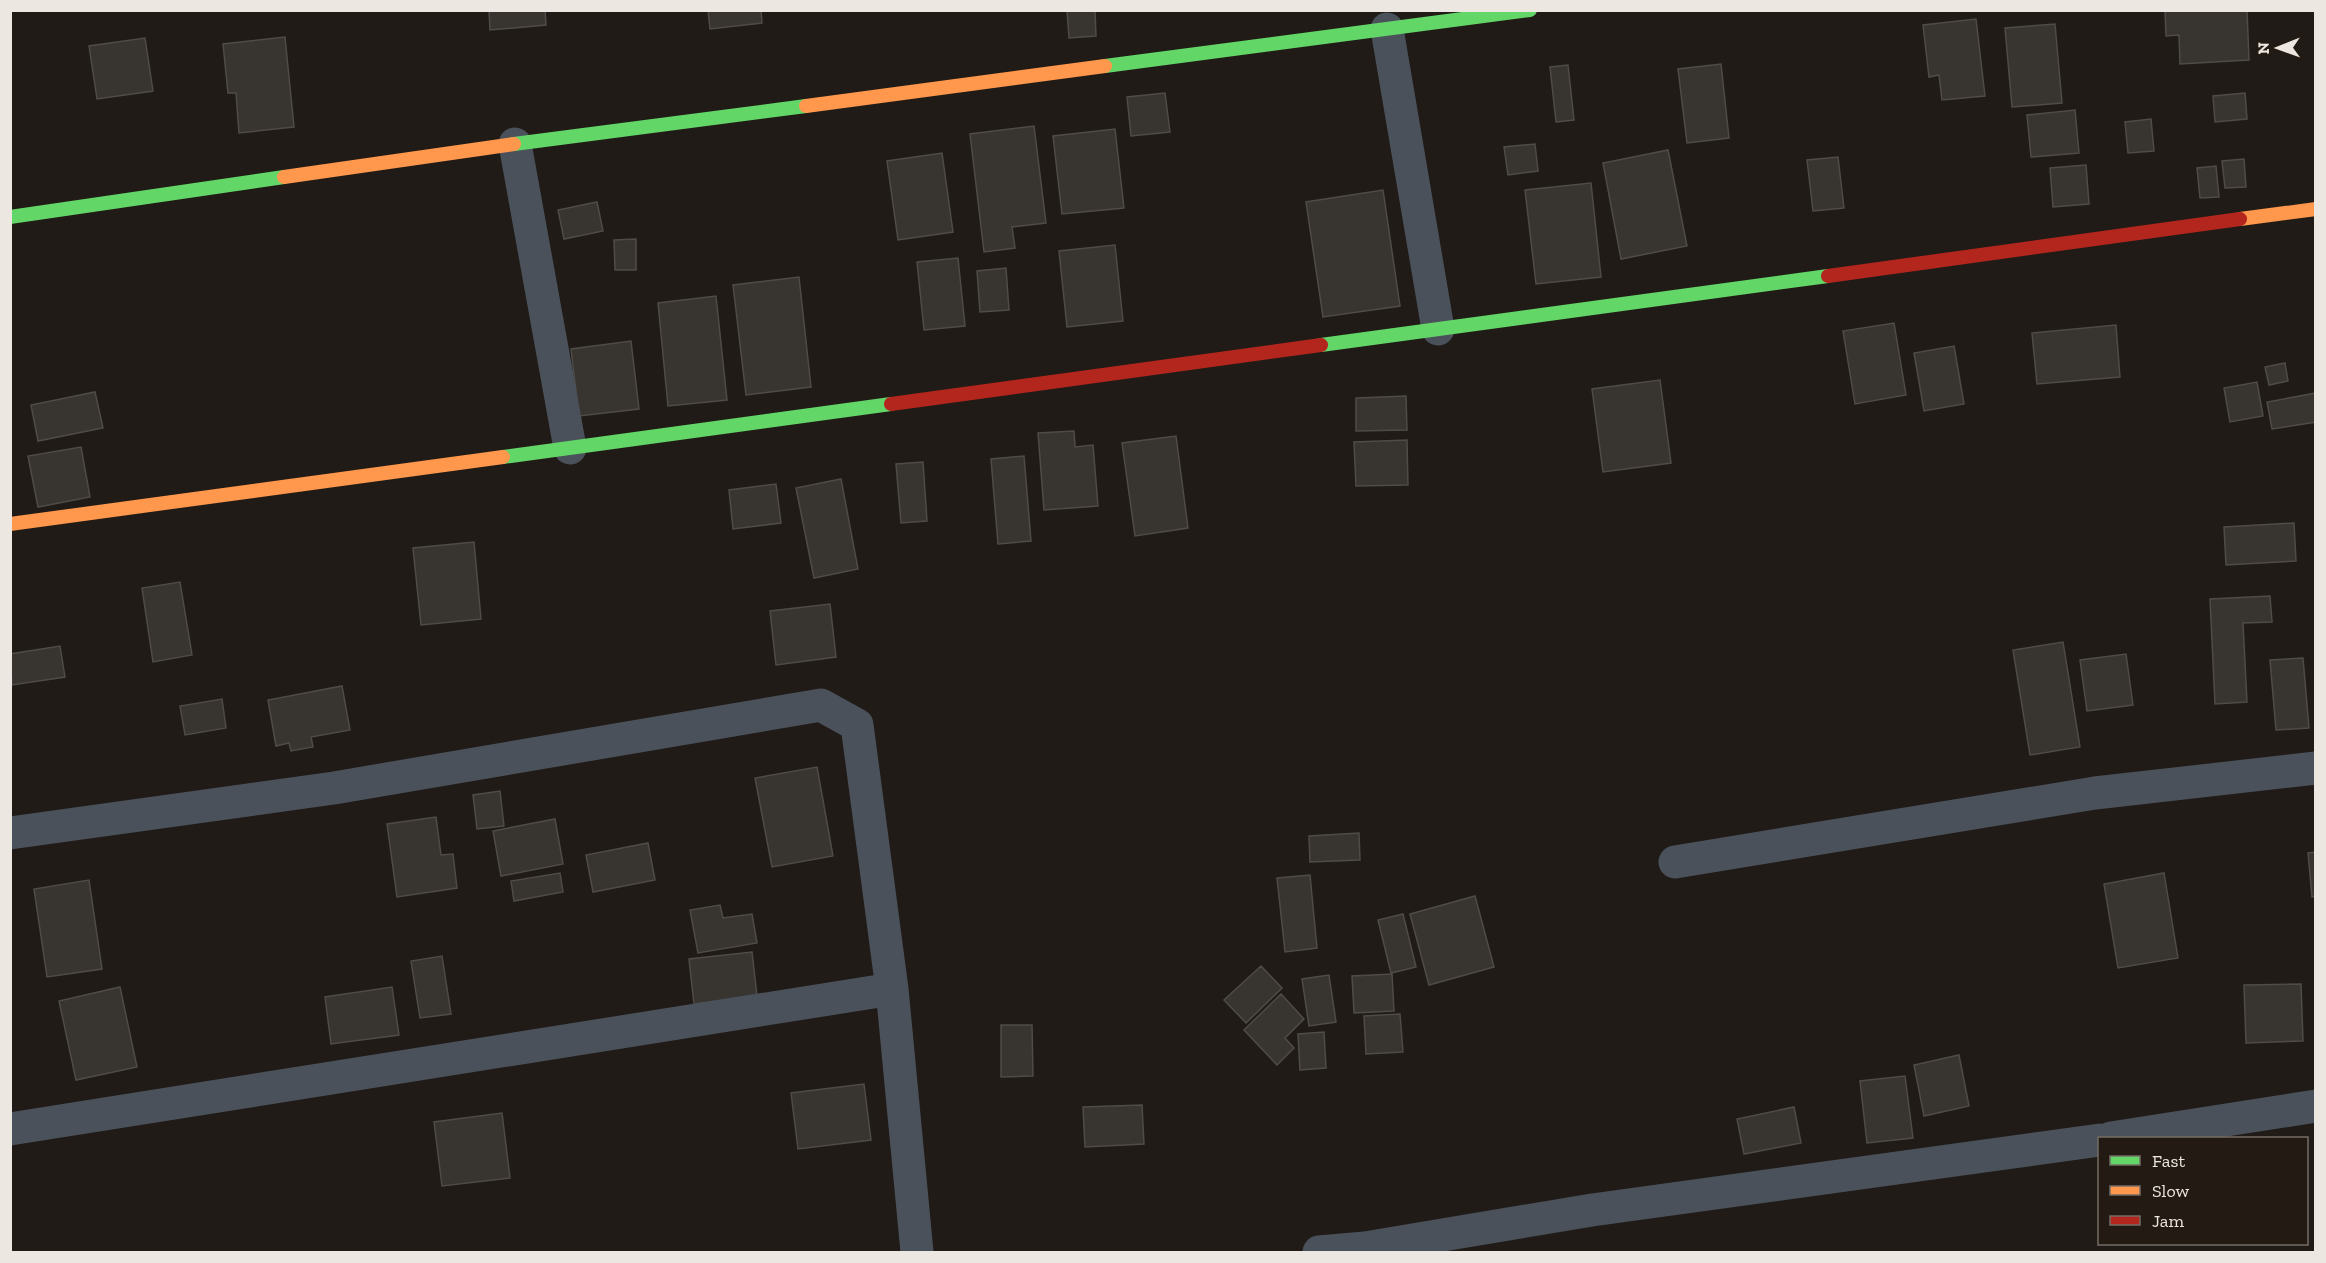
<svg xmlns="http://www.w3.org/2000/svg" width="2326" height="1263" font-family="'Zilla Slab',serif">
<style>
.building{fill:#383430;stroke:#4f4b47;stroke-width:1.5}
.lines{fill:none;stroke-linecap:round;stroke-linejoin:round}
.street{stroke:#4a515b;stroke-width:33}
.fast{stroke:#63d668;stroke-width:14}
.slow{stroke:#ff974d;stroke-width:14}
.jam{stroke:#b3261e;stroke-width:14}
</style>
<rect width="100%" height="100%" fill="#201b16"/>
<path class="building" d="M489 10H545L546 25 490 30Z
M708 10H761L762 23 710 29Z
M1067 10H1095L1096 36 1069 38Z
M2247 10 2249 60 2180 64 2179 35 2166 36 2165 11Z
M1976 19 1985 96 1942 100 1939 75 1929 77 1923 25Z
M2055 24 2062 103 2012 107 2005 28Z
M285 37 294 127 239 133 236 93H228L223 44Z
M145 38 153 91 97 99 89 46Z
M1721 64 1729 138 1687 143 1678 69Z
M1568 65 1574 120 1556 122 1550 67Z
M1165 93 1170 132 1131 136 1127 97Z
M2245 93 2247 119 2215 122 2213 96Z
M2075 110 2079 153 2031 157 2027 115Z
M2151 119 2154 151 2128 153 2125 122Z
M1034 126 1046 223 1012 227 1015 248 984 252 970 134Z
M1115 129 1124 208 1062 214 1053 136Z
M1535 144 1538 171 1508 175 1504 147Z
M1668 150 1687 246 1621 259 1603 163Z
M942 153 953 232 898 240 887 161Z
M1838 157 1844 208 1813 211 1807 160Z
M2244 159 2246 187 2225 188 2222 161Z
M2086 165 2089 204 2053 207 2050 168Z
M2216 166 2219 197 2200 198 2197 168Z
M1591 183 1601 277 1536 284 1525 190Z
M1383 190 1400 306 1323 317 1306 202Z
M597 202 603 231 564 239 558 210Z
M636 239V270H615L614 240Z
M1115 245 1123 321 1067 327 1059 251Z
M958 258 965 326 924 330 917 262Z
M1006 268 1009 310 980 312 977 271Z
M799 277 811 387 746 395 733 285Z
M716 296 727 400 668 406 658 303Z
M1894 323 1906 395 1855 404 1843 331Z
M2116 325 2120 377 2037 384 2032 333Z
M631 341 639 409 579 416 571 349Z
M1954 346 1964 404 1924 411 1914 353Z
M2285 363 2288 381 2269 385 2265 367Z
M1660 380 1671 463 1603 472 1592 389Z
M2257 382 2263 416 2230 422 2224 388Z
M95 392 103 428 38 441 31 405Z
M2316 393V422L2272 429 2267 402Z
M1406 396 1407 430 1356 431V398Z
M1074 431 1075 447 1093 445 1098 506 1044 510 1038 433Z
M1176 436 1188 528 1135 536 1122 443Z
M1407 440 1408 485 1356 486 1354 442Z
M81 447 90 497 38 507 28 456Z
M1024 456 1031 541 998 544 991 459Z
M923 462 927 521 901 523 896 464Z
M841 479 858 569 814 578 796 488Z
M776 484 781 523 733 529 729 490Z
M2294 523 2296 561 2226 565 2224 527Z
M474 542 481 619 421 625 413 548Z
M180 582 192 655 153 662 142 588Z
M2270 596 2272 622 2243 623 2247 702 2215 704 2210 599Z
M830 604 836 657 776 665 770 611Z
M2063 642 2080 747 2030 755 2013 650Z
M60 646 65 677 12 685 10 654Z
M2126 654 2133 705 2087 711 2080 660Z
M2303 658 2309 728 2276 730 2270 660Z
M342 686 350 730 311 737 313 747 291 751 289 743 276 746 268 700Z
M222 699 226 728 185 735 180 706Z
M817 767 833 856 772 867 755 778Z
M500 791 504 826 477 829 473 795Z
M436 817 441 855 453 854 457 888 397 897 387 824Z
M555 819 563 864 501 876 493 831Z
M1359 833 1360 860 1310 862 1309 836Z
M648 843 655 880 593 892 586 855Z
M2316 852V896L2312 897 2308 853Z
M560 873 563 892 514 901 511 881Z
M2164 873 2178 958 2118 968 2104 884Z
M1310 875 1317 948 1285 952 1277 878Z
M89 880 102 969 47 977 34 889Z
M1475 896 1494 967 1429 985 1410 914Z
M720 905 723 918 752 914 757 943 698 953 690 910Z
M1403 914 1416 967 1391 973 1378 920Z
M752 952 757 996 694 1004 689 959Z
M442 956 451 1014 420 1018 411 961Z
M1261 966 1282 988 1246 1023 1224 1000Z
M1392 974 1394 1011 1354 1013 1352 976Z
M1329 975 1336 1022 1309 1026 1302 979Z
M2301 984 2303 1041 2246 1043 2244 985Z
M120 987 137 1067 76 1080 59 1001Z
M392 987 399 1035 331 1044 325 997Z
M1281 994 1304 1019 1285 1038 1294 1048 1277 1065 1244 1030Z
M1400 1014 1403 1052 1366 1054 1364 1016Z
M1001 1025H1032L1033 1076 1001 1077Z
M1324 1032 1326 1068 1300 1070 1298 1034Z
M1959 1055 1969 1106 1924 1116 1914 1065Z
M1905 1076 1913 1138 1867 1143 1860 1081Z
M864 1084 871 1140 798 1149 791 1093Z
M1142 1105 1144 1144 1085 1147 1083 1107Z
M1794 1107 1801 1143 1744 1154 1737 1119Z
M502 1113 510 1178 442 1186 434 1122Z"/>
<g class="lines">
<path class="street" d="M1387 29 1438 329
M515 144 570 448
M10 833 334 788 821 705 857 725 892 989 917 1252
M1675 862 2095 793 2316 768
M10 1129 892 989
M2111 1138 2316 1106
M1319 1252 1365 1248 1592 1210 2100 1140"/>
<path class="fast" d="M1105 66 1530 10
M514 144 806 106
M10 217 284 177
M1321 345 1828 276
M503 457 891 404"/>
<path class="slow" d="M806 106 1105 66
M284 177 514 144
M2240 219 2316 209
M10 524 503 457"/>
<path class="jam" d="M1828 276 2240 219
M891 404 1321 345"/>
</g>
<rect width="2326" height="1263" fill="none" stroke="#ede7e1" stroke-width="24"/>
<rect x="2098" y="1137" width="210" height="108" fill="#231b13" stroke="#746d65" stroke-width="1.5"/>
<rect x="2110" y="1156" width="30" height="9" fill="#63d668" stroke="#746d65" stroke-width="1.5"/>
<text x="2152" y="1167" font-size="18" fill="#ede7e1">Fast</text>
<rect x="2110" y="1186" width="30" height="9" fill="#ff974d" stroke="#746d65" stroke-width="1.5"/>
<text x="2152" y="1197" font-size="18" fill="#ede7e1">Slow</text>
<rect x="2110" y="1216" width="30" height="9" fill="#b3261e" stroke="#746d65" stroke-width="1.5"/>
<text x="2152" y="1227" font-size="18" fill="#ede7e1">Jam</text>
<g transform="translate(2278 48) rotate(269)" stroke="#231b13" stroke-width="4.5" paint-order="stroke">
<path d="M0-4.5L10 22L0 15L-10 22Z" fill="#ede7e1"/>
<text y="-9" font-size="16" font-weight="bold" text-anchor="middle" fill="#ede7e1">N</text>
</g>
</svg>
